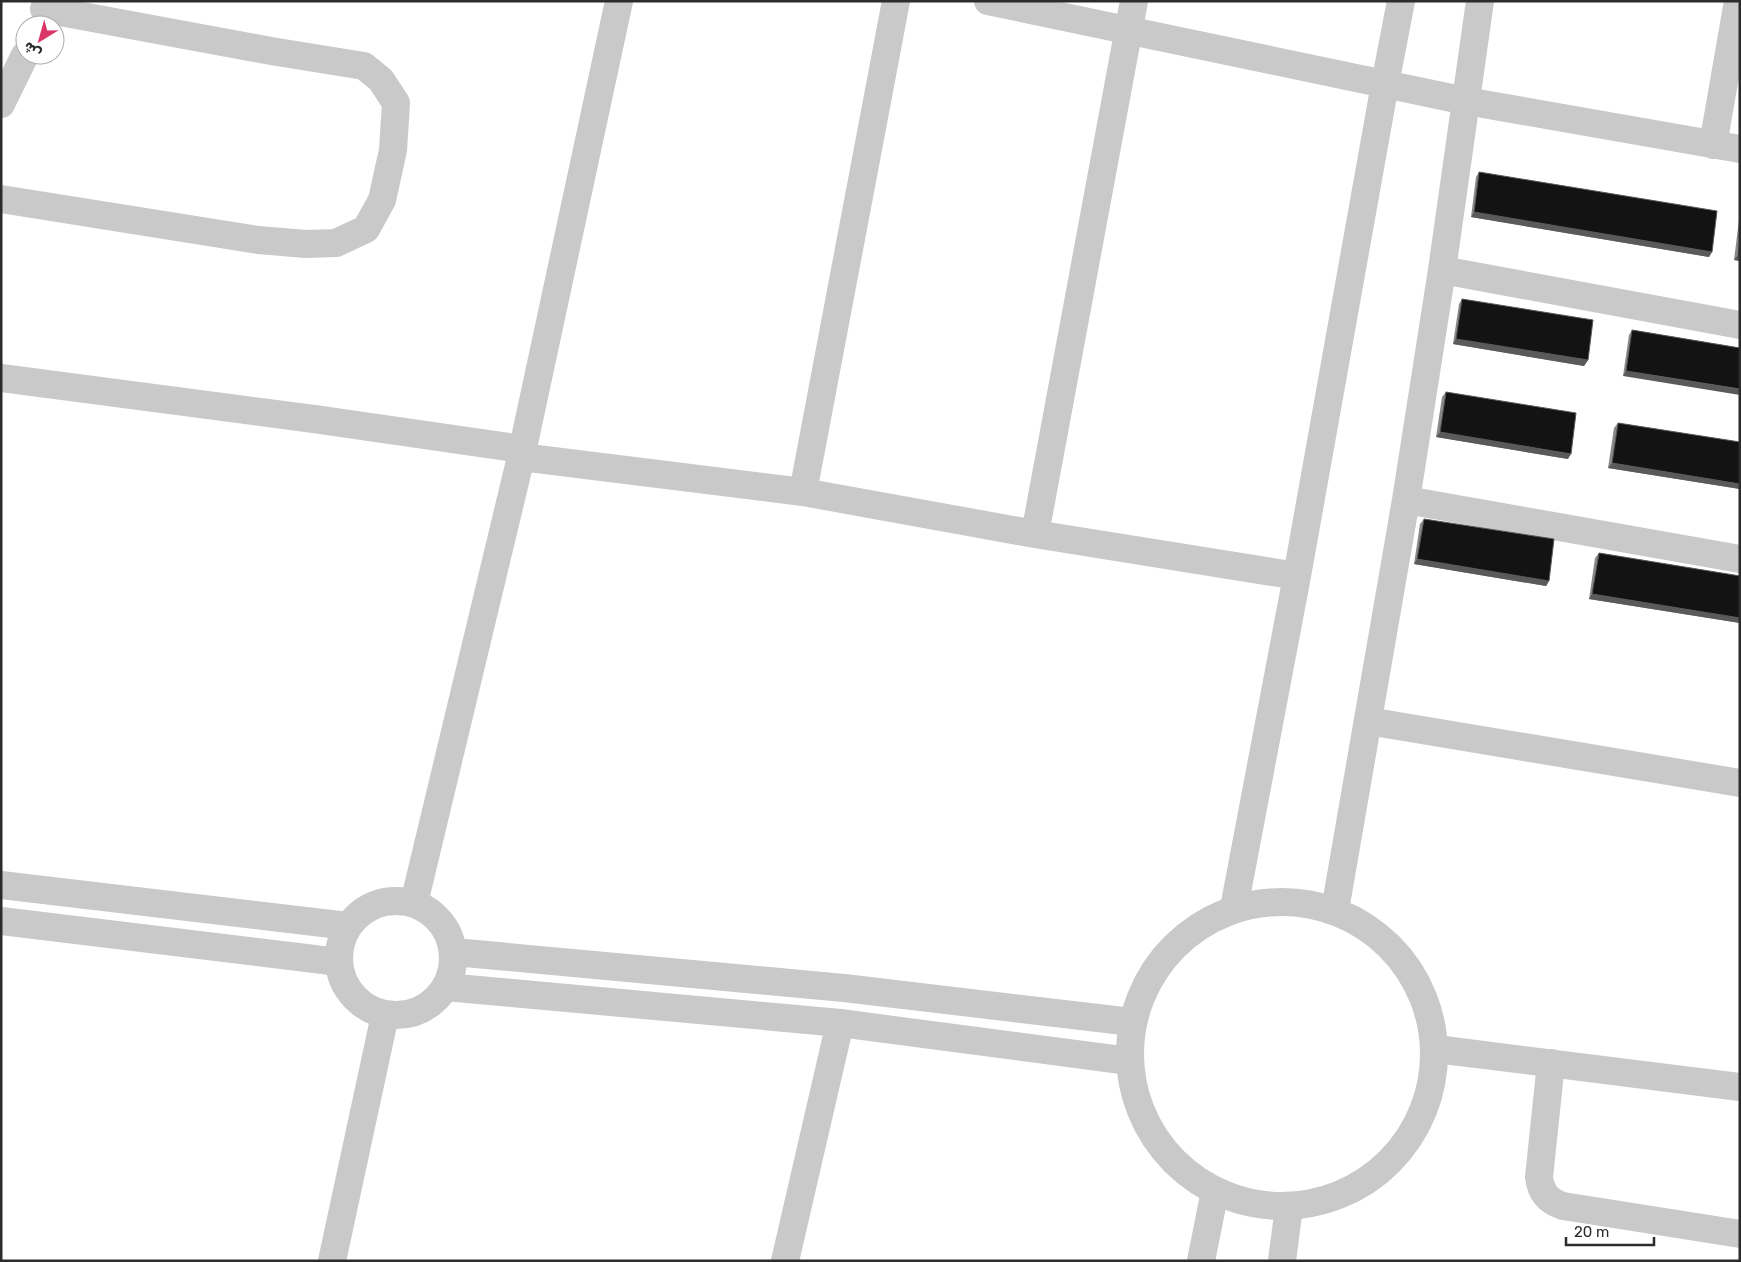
<svg xmlns="http://www.w3.org/2000/svg" width="1741" height="1262" font-family="Rubik,Cairo,sans-serif">
<style>
.lines{fill:none;stroke-linecap:round;stroke-linejoin:round}
.minor{stroke:#c9c9c9;stroke-width:28}
.wall{fill:#898989}
.shaded-wall{fill:#5a5a5a}
.building{fill:#131313;stroke:#5a5a5a}
</style>
<rect width="100%" height="100%" fill="#fff"/>
<g class="lines">
<path class="minor" d="M988 1 1466 101 1740 149
M1 104 25 55
M1713 145 1738 1
M1 199 258 240 306 244 336 243 366 229 382 200 393 150 396 103 381 80 364 66 271 51 44 9
M1442 270 1740 325
M1 378 314 419 522 449
M521 457 803 492 1035 534 1297 576
M803 492 896 1
M1406 500 1740 559
M1035 534 1134 1
M1368 721 1740 783
M1 885 348 926
M339 958a57 57 0 1 1 114 0a57 57 0 1 1-114 0Z
M1130 1054a152 152 0 1 1 304 0a152 152 0 1 1-304 0Z
M414 903 521 457 619 1
M1234 908 1297 576 1385 84 1401 1
M1335 910 1406 500 1442 270 1480 1
M1 921 339 962
M454 952 844 988 1132 1022
M446 987 840 1023 1129 1061
M1436 1049 1740 1087
M1551 1063 1539 1177C1541 1193 1548 1201 1563 1206L1740 1234
M332 1261 385 1015
M785 1261 840 1023
M1201 1261 1215 1191
M1282 1261 1289 1207"/>
</g>
<path class="wall" d="M1479 172 1712 252 1709 257 1471 217 1476 177Z
M1740 219V261L1734 260 1739 220Z
M1462 299 1588 360 1584 366 1453 344 1459 304Z
M1632 330 1740 348 1623 376 1629 335Z
M1446 392 1568 459 1436 437 1442 397Z
M1618 423 1740 442V489L1608 468 1614 428Z
M1424 519 1549 581 1546 586 1414 564 1420 524Z
M1599 553 1740 576V623L1589 599 1595 558Z"/>
<path class="shaded-wall" d="M1474 212 1712 252 1709 257 1471 217Z
M1738 255 1740 256V261L1734 260Z
M1456 339 1588 360 1584 366 1453 344Z
M1626 371 1740 389V395L1623 376Z
M1440 432 1571 454 1568 459 1436 437Z
M1612 463 1740 484V489L1608 468Z
M1417 559 1549 581 1546 586 1414 564Z
M1592 594 1740 618V623L1589 599Z"/>
<path class="building" d="M1479 172 1717 211 1712 252 1474 212Z
M1740 237V256L1738 255Z
M1462 299 1593 320 1588 360 1456 339Z
M1632 330 1740 348V389L1626 371Z
M1446 392 1576 413 1571 454 1440 432Z
M1618 423 1740 442V484L1612 463Z
M1424 519 1554 539 1549 581 1417 559Z
M1599 553 1740 576V618L1592 594Z"/>
<rect width="1741" height="1262" fill="none" stroke="#2c2c2c" stroke-width="5"/>
<g transform="translate(40 40) rotate(217)"><circle r="24" fill="#ffffff" stroke="#ababab"/>
<path d="M0-4L9 19L0 12L-9 19Z" fill="#da3768"/>
<text y="-8" font-size="14" font-weight="bold" text-anchor="middle" fill="#2c2c2c">ش</text>
</g>
<path d="M1566 1237v8h88v-8" fill="none" stroke="#2c2c2c" stroke-width="2.5"/>
<text x="1574" y="1237" font-size="15" fill="#2c2c2c" stroke="#ffffff" stroke-width="4" paint-order="stroke">20 m</text>
</svg>
